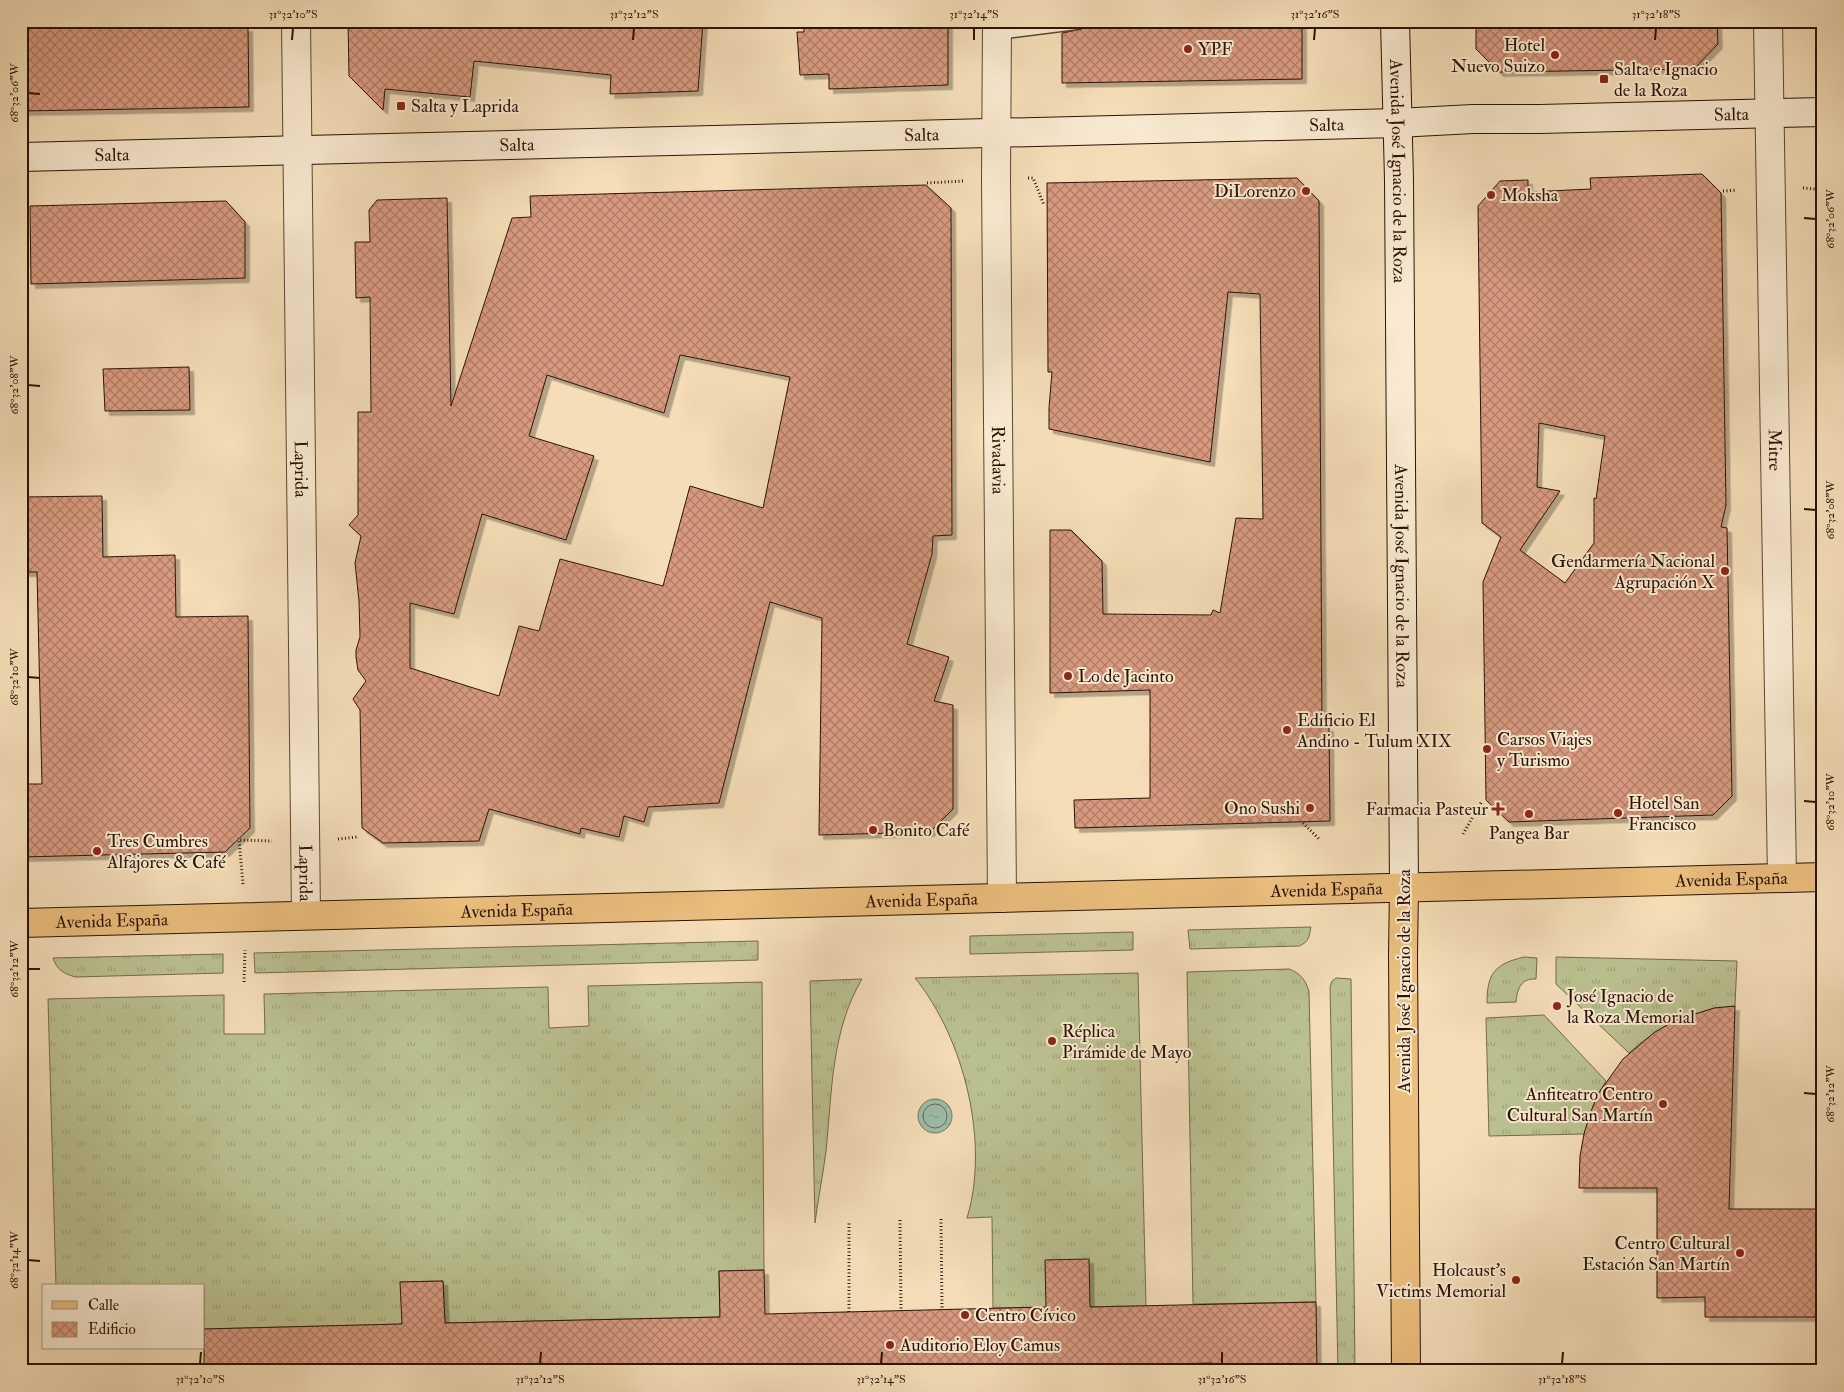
<svg xmlns="http://www.w3.org/2000/svg" width="1844" height="1392" font-family="'IM FELL Double Pica',serif">
<style>
.grass{fill:url(#grass-tufts);stroke:#736a4a}
.water{fill:url(#water-ripples);stroke:#707967}
.lines{fill:none;stroke-linecap:round;stroke-linejoin:round}
.shore{stroke:#646857;stroke-width:1}
.building{fill:url(#building-cross-hatch);stroke:#2c1305;fill-rule:evenodd;filter:url(#shadow)}
.lane-casing{stroke:#5e4632;stroke-width:19}
.street-casing{stroke:#5e4632;stroke-width:30}
.secondary-casing{stroke:#2c1305;stroke-width:30}
.primary-casing{stroke:#2c1305;stroke-width:30}
.path{stroke:#2c1305;stroke-width:3;stroke-dasharray:1 2.5;stroke-linecap:butt}
.lane{stroke:#f8e9d0;stroke-width:16}
.street{stroke:#f8e9d0;stroke-width:28}
.secondary{stroke:#f8e9d0;stroke-width:28}
.primary{stroke:#eabe7c;stroke-width:28}
.ticks{fill:none;stroke:#2c1305;stroke-width:2}
.poi-dot{fill:#8f2418;stroke:#f8e9d0;stroke-width:2}
.labels{text-anchor:middle;dominant-baseline:central;stroke-width:4;stroke-linejoin:round;paint-order:stroke}
.poi-label{font-size:18px;fill:#2c1305;stroke:#f8e9d0;text-anchor:start}
.street-label{font-size:18px;fill:#2c1305;stroke:#f8e9d0}
.neatline{fill:none;stroke:#2c1305;stroke-width:2}
.ticks-label{font-size:12px;text-anchor:middle;fill:#2c1305}
</style>
<defs>
<pattern id="grass-tufts" width="24" height="20" patternUnits="userSpaceOnUse" patternTransform="scale(1.25)"><rect width="24" height="20" fill="#bac18f"/><path d="M3 7l-1-3M5 7V3M7 7l1-3M15 17l-1-3M17 17v-4M19 17l1-3" fill="none" stroke="#a0a57a"/></pattern>
<pattern id="water-ripples" width="26" height="14" patternUnits="userSpaceOnUse" patternTransform="scale(1.25)"><rect width="26" height="14" fill="#9dbda9"/><path d="M2 4q2-2 4 0t4 0M15 11q2-2 4 0t4 0" fill="none" stroke="#87a290"/></pattern>
<pattern id="building-cross-hatch" width="8" height="8" patternUnits="userSpaceOnUse" patternTransform="scale(1.25)"><rect width="8" height="8" fill="#d79a7e"/><path d="M0 0l8 8M0 8l8-8" fill="none" stroke="#af7c65"/></pattern>
<filter id="shadow"><feDropShadow dx="4.5" dy="4.5" stdDeviation="0" flood-color="#0004"/></filter>
</defs>
<rect width="100%" height="100%" fill="#f4ddb7"/>
<filter id="stains"><feTurbulence type="fractalNoise" baseFrequency=".004" numOctaves="4"/><feColorMatrix values="0 0 0 0 .2 0 0 0 0 .09 0 0 0 0 .02 0 0 0 .5 -.17"/></filter>
<radialGradient id="worn" r=".72"><stop offset=".6" stop-color="#630" stop-opacity="0"/><stop offset="1" stop-color="#630" stop-opacity=".3"/></radialGradient>
<path class="grass" d="M1311 927C1309 937 1309 942 1299 946L1190 949 1188 930Z
M1133 932V950L970 954V936Z
M758 941V960L255 973 254 953Z
M223 954V973L75 977C63 973 57 970 53 958Z
M1524 957 1537 958 1536 979C1521 978 1517 989 1516 1002L1487 1003C1487 973 1495 964 1524 957Z
M1556 957 1737 961 1735 1006C1690 1011 1663 1023 1629 1053L1556 984Z
M1289 969C1300 973 1306 980 1309 992L1316 1302 1193 1304 1187 972Z
M1138 973 1146 1306 993 1308 992 1217 967 1218C990 1143 964 1038 915 978Z
M1336 978 1351 979 1355 1371H1338L1330 987 1332 981Z
M862 979C831 1031 832 1093 826 1151 823 1175 818 1199 815 1223L810 981Z
M762 982 764 1270 719 1271 720 1317 445 1323 443 1281 401 1282 402 1324 204 1329V1286H56L48 999 224 995V1034H265L264 994 548 987 549 1028 589 1026 588 986Z
M1544 1015 1606 1081 1598 1094 1584 1134 1489 1136 1486 1018Z"/>
<path class="water" d="M918 1116a17 17 0 1 1 34 0a17 17 0 1 1-34 0Z"/>
<g class="lines">
<path class="shore" d="M923 1116a12 12 0 1 1 24 0a12 12 0 1 1-24 0Z"/>
</g>
<path class="building" d="M21 21H227V28L248 27 249 107 21 111Z
M348 21H475L513 24V21H703L698 91 610 94 611 75 474 61 470 97 385 89 383 110 349 76Z
M804 21H948V85L829 89V74L800 75 797 32H804Z
M1086 21H1302V79L1062 83V33L1082 29Z
M1476 21H1717L1718 44 1694 69 1499 72 1476 49Z
M1702 174 1721 193 1726 505 1721 527 1727 528 1732 796 1713 815 1509 822 1486 800 1483 582 1501 537 1482 523 1478 206 1500 181 1528 180V192L1591 189 1590 178ZM1539 423 1605 436 1596 499 1594 498V543L1565 583 1520 550 1560 491 1537 487Z
M1297 178 1319 201 1322 727H1329L1330 821 1075 828 1074 800 1150 798V690L1050 693V530H1071L1102 561 1103 614 1211 615 1213 610 1220 613 1236 518 1263 519 1260 294 1228 292 1210 462 1049 429V408L1052 372H1048L1047 183Z
M926 185 951 208 952 535 933 536 932 554 907 644 949 657 934 701 953 705V809L930 832 819 835 822 618 770 602 719 803 648 807 644 822 624 816 619 837 581 828 580 834 489 809 479 841 383 843 362 828 360 710 353 699 366 681 358 670 356 657V650L360 637 359 601 355 563 361 536 349 525 358 515V412H371L370 297 356 298 355 242H370L369 210 377 200 447 198 451 406 512 218 531 217 530 196ZM680 355 790 377 763 508 690 486 663 586 560 559 539 631 519 626 499 696 410 668V603L454 614 482 514 566 540 594 456 529 436 547 375 664 413Z
M226 201 245 222V278L31 284 30 206Z
M189 367 190 410 105 411 103 369Z
M102 496 103 557 175 555 176 617 248 616 250 828 225 852 21 857V784H42L37 572H21V497Z
M1735 1006 1729 1209H1823V1317H1705V1297L1657 1298V1188H1579L1580 1156 1584 1134 1590 1114 1598 1094 1623 1059 1655 1032 1674 1021 1714 1008Z
M1089 1259 1090 1307 1316 1302 1317 1371H1212V1363L1121 1365V1371H1032V1368L932 1371H204V1329L402 1324 400 1282 443 1281 445 1323 720 1317 719 1271 764 1270 765 1314 1046 1307 1045 1260Z"/>
<g class="lines">
<g class="lane-casing">
<path id="lane" d="M997 31 1076 21"/>
</g>
<g class="street-casing">
<g id="street">
<path id="s1" d="M296 21 306 915"/>
<path id="s2" d="M997 21 996 179 1002 898"/>
<path id="s3" d="M1768 21 1782 878"/>
</g>
</g>
<g class="secondary-casing">
<g id="secondary">
<path id="s4" d="M1395 21 1399 180 1404 888"/>
<path id="s5" d="M21 157 1397 123 1473 119H1540L1823 112"/>
</g>
</g>
<g class="primary-casing">
<g id="primary">
<path d="M1404 888 1403 954 1406 1371"/>
<path id="s6" d="M21 923 1823 877"/>
</g>
</g>
<path class="path" d="M1028 178H1033L1044 205
M927 183 964 181
M1803 188 1815 189
M1723 191 1737 190
M1303 823 1319 839
M1463 834 1482 801
M338 839 357 837
M243 884 239 840 272 841
M244 982 245 950
M941 1219 942 1309
M900 1220 901 1311
M849 1312V1222"/>
<use href="#lane" class="lane"/>
<use href="#street" class="street"/>
<use href="#secondary" class="secondary"/>
<use href="#primary" class="primary"/>
</g>
<path class="ticks" d="M292 40 293 28M633 40 634 28M974 40V28M1314 40 1315 28M1655 40 1656 28M28 93 40 94M1804 218 1816 219M28 385 40 386M1804 509 1816 510M28 677 40 678M1804 801 1816 802M28 969H40M1804 1093 1816 1094M28 1260 40 1261M200 1364 201 1352M540 1364 541 1352M881 1364 882 1352M1222 1364V1352M1562 1364 1563 1352"/>
<g class="poi-dot">
<circle cx="1188" cy="49" r="5"/>
<circle cx="1555" cy="55" r="5"/>
<rect x="1599" y="74" width="10" height="10" rx="2.5"/>
<rect x="396" y="101" width="10" height="10" rx="2.5"/>
<circle cx="1306" cy="191" r="5"/>
<circle cx="1491" cy="195" r="5"/>
<circle cx="1725" cy="571" r="5"/>
<circle cx="1068" cy="676" r="5"/>
<circle cx="1287" cy="730" r="5"/>
<circle cx="1487" cy="749" r="5"/>
<circle cx="1310" cy="808" r="5"/>
<path d="M1495.5 801.5h5v5h5v5h-5v5h-5v-5h-5v-5h5z"/>
<circle cx="1618" cy="813" r="5"/>
<circle cx="1529" cy="814" r="5"/>
<circle cx="873" cy="830" r="5"/>
<circle cx="97" cy="851" r="5"/>
<circle cx="1557" cy="1006" r="5"/>
<circle cx="1052" cy="1041" r="5"/>
<circle cx="1663" cy="1104" r="5"/>
<circle cx="1740" cy="1253" r="5"/>
<circle cx="1516" cy="1280" r="5"/>
<circle cx="965" cy="1315" r="5"/>
<circle cx="890" cy="1345" r="5"/>
</g>
<g class="labels">
<g class="poi-label">
<text x="1545" y="45" text-anchor="end">Hotel<tspan x="1545" dy="21">Nuevo Suizo</tspan></text>
<text x="1198" y="49">YPF</text>
<text x="1614" y="69">Salta e Ignacio<tspan x="1614" dy="21">de la Roza</tspan></text>
<text x="411" y="106">Salta y Laprida</text>
<text x="1296" y="191" text-anchor="end">DiLorenzo</text>
<text x="1501" y="195">Moksha</text>
<text x="1715" y="561" text-anchor="end">Gendarmería Nacional<tspan x="1715" dy="21">Agrupación X</tspan></text>
<text x="1078" y="676">Lo de Jacinto</text>
<text x="1297" y="720">Edificio El<tspan x="1297" dy="21">Andino - Tulum XIX</tspan></text>
<text x="1497" y="739">Carsos Viajes<tspan x="1497" dy="21">y Turismo</tspan></text>
<text x="1628" y="803">Hotel San<tspan x="1628" dy="21">Francisco</tspan></text>
<text x="1300" y="808" text-anchor="end">Ono Sushi</text>
<text x="1488" y="809" text-anchor="end">Farmacia Pasteur</text>
<text x="883" y="830">Bonito Café</text>
<text x="1529" y="833" text-anchor="middle">Pangea Bar</text>
<text x="107" y="841">Tres Cumbres<tspan x="107" dy="21">Alfajores &amp; Café</tspan></text>
<text x="1567" y="996">José Ignacio de<tspan x="1567" dy="21">la Roza Memorial</tspan></text>
<text x="1062" y="1031">Réplica<tspan x="1062" dy="21">Pirámide de Mayo</tspan></text>
<text x="1653" y="1094" text-anchor="end">Anfiteatro Centro<tspan x="1653" dy="21">Cultural San Martín</tspan></text>
<text x="1730" y="1243" text-anchor="end">Centro Cultural<tspan x="1730" dy="21">Estación San Martín</tspan></text>
<text x="1506" y="1270" text-anchor="end">Holcaust's<tspan x="1506" dy="21">Victims Memorial</tspan></text>
<text x="975" y="1315">Centro Cívico</text>
<text x="900" y="1345">Auditorio Eloy Camus</text>
</g>
<g class="street-label">
<text stroke="none"><textPath href="#s5" startOffset="1711">Salta</textPath></text>
<text stroke="none"><textPath href="#s5" startOffset="1306">Salta</textPath></text>
<text stroke="none"><textPath href="#s5" startOffset="901">Salta</textPath></text>
<text stroke="none"><textPath href="#s5" startOffset="496">Salta</textPath></text>
<text stroke="none"><textPath href="#s5" startOffset="91">Salta</textPath></text>
<text stroke="none"><textPath href="#s4" startOffset="150">Avenida José Ignacio de la Roza</textPath></text>
<text stroke="none"><textPath href="#s3" startOffset="429">Mitre</textPath></text>
<text stroke="none"><textPath href="#s2" startOffset="439">Rivadavia</textPath></text>
<text stroke="none"><textPath href="#s1" startOffset="448">Laprida</textPath></text>
<text stroke="none"><textPath href="#s4" startOffset="555">Avenida José Ignacio de la Roza</textPath></text>
<text stroke="none"><textPath href="#s1" startOffset="852">Laprida</textPath></text>
<text stroke="none"><textPath href="#s6" startOffset="1711">Avenida España</textPath></text>
<text stroke="none"><textPath href="#s6" startOffset="1306">Avenida España</textPath></text>
<text stroke="none"><textPath href="#s6" startOffset="901">Avenida España</textPath></text>
<text stroke="none"><textPath href="#s6" startOffset="496">Avenida España</textPath></text>
<text stroke="none"><textPath href="#s6" startOffset="91">Avenida España</textPath></text>
<text transform="translate(1404 981) rotate(-90)">Avenida José Ignacio de la Roza</text>
</g>
</g>
<rect width="1844" height="1392" fill="none" stroke="#f4ddb7" stroke-width="55"/>
<rect x="42" y="1284" width="162" height="65" fill="#f8e9d0" stroke="#a6937f"/>
<rect x="52" y="1301" width="25" height="8" fill="#eabe7c" stroke="#a6937f"/>
<text x="88" y="1310" font-size="15" fill="#2c1305">Calle</text>
<rect x="52" y="1322" width="25" height="15" fill="url(#building-cross-hatch)" stroke="#a6937f"/>
<text x="88" y="1334" font-size="15" fill="#2c1305">Edificio</text>
<rect x="28" y="28" width="1788" height="1336" class="neatline"/>
<g class="ticks-label">
<text x="293" y="18">31°32'10"S</text>
<text x="634" y="18">31°32'12"S</text>
<text x="974" y="18">31°32'14"S</text>
<text x="1315" y="18">31°32'16"S</text>
<text x="1656" y="18">31°32'18"S</text>
<text transform="translate(14 93) rotate(-90)" y="4">68°32'06"W</text>
<text transform="translate(1830 219) rotate(-90)" y="4">68°32'06"W</text>
<text transform="translate(14 385) rotate(-90)" y="4">68°32'08"W</text>
<text transform="translate(1830 510) rotate(-90)" y="4">68°32'08"W</text>
<text transform="translate(14 677) rotate(-90)" y="4">68°32'10"W</text>
<text transform="translate(1830 802) rotate(-90)" y="4">68°32'10"W</text>
<text transform="translate(14 969) rotate(-90)" y="4">68°32'12"W</text>
<text transform="translate(1830 1094) rotate(-90)" y="4">68°32'12"W</text>
<text transform="translate(14 1260) rotate(-90)" y="4">68°32'14"W</text>
<text x="200" y="1383">31°32'10"S</text>
<text x="540" y="1383">31°32'12"S</text>
<text x="881" y="1383">31°32'14"S</text>
<text x="1222" y="1383">31°32'16"S</text>
<text x="1562" y="1383">31°32'18"S</text>
</g>
<rect width="100%" height="100%" filter="url(#stains)"/>
<rect width="100%" height="100%" fill="url(#worn)"/>
</svg>
